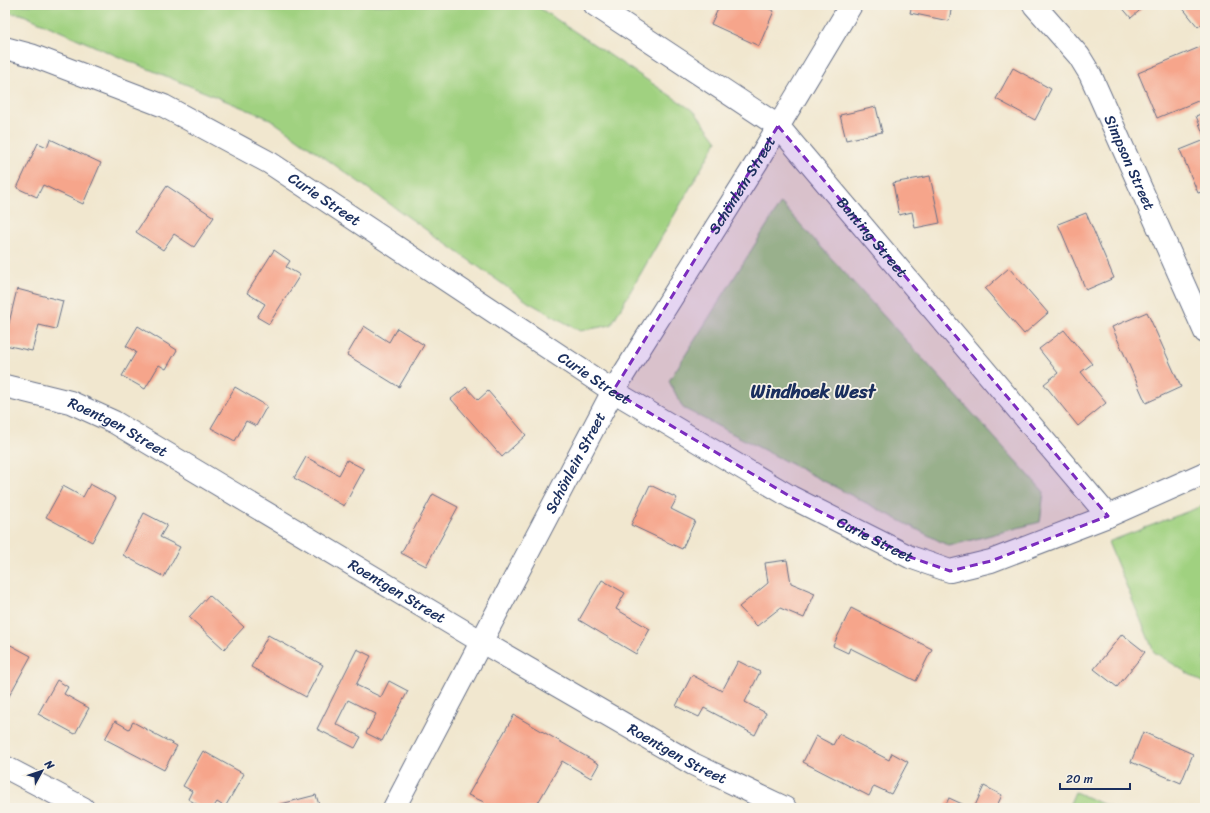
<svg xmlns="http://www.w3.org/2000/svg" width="1210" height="813" font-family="Sriracha,sans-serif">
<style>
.grass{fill:#a0d180;stroke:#5e806f}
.building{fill:#f6a58b}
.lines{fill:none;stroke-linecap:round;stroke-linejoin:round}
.street-casing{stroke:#666f86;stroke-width:24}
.secondary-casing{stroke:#666f86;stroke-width:24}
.street{stroke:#fff;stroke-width:22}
.secondary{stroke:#fff;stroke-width:22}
.marked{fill:#7b2cbf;fill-opacity:0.2;stroke:#7b2cbf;stroke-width:3;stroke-dasharray:8 5;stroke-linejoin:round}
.labels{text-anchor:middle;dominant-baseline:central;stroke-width:3.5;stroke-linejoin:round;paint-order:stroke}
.street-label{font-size:15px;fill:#1b2f5e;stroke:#f7f3e8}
.district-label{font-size:19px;font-weight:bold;fill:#1b2f5e;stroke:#f7f3e8}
</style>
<rect width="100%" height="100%" fill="#f7f3e8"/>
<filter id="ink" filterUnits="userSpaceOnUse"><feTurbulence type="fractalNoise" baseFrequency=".025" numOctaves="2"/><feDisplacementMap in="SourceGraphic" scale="8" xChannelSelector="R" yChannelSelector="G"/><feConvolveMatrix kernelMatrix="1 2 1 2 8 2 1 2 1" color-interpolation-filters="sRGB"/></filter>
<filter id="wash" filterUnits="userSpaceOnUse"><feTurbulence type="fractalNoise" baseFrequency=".012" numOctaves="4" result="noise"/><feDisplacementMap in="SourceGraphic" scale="16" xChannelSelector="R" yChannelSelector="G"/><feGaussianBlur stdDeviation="0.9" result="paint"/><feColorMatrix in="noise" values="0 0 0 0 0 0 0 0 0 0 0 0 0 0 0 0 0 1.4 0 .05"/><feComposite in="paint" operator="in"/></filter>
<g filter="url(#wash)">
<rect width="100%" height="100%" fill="#f1e7cf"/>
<path class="grass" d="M5 5H535L695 112 717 141 611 325 580 331 528 302 270 119 117 56 21 14 5 13Z
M781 203 1044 492 1040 522 949 546 683 408 669 381Z
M1205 505V684L1154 652 1108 542Z
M1075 792 1112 808H1068Z"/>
<g id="blocks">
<path class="building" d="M720 5H761L774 11 759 46 711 24Z
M912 5H952L949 21 910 13Z
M1120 5H1146L1131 18Z
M1182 5H1205V21L1198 27 1181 6Z
M1205 45V98L1157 118 1138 73Z
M1013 68 1051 89 1035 120 996 99Z
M876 107 882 132 846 140 840 115Z
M1205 112V138L1196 116Z
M50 139 101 163 83 204 43 185 37 197 17 188 38 143 47 147Z
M1205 140V191L1198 193 1180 150Z
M930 176 940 223 915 228 912 212 899 215 893 183Z
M167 186 214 217 194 247 174 234 163 250 136 232Z
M1086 213 1114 278 1086 290 1058 224Z
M274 250 290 261 286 267 300 275 269 324 257 317 265 304 247 293Z
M1009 268 1048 313 1024 334 985 289Z
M17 289 63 301 56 329 39 325 32 351 5 345V340Z
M1147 312 1181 387 1146 403 1112 327Z
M138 326 177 350 166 369 159 365 145 389 122 376 136 352 126 346Z
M364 326 389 342 397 328 424 345 399 387 347 355Z
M1064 330 1092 364 1081 372 1106 403 1078 426 1044 384 1058 373 1039 349Z
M235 387 267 406 256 426 246 421 235 441 211 428Z
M466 387 478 400 488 391 526 435 502 457 451 399Z
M306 457 339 475 347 460 364 469 344 506 294 478Z
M90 484 116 498 92 542 46 517 63 486 83 497Z
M650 485 677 498 671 509 695 521 682 549 631 525Z
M433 494 458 507 426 566 401 553Z
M144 513 167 525 160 537 180 547 164 577 123 555Z
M787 560 791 583 815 593 804 618 780 608 757 626 739 607 768 583 765 563Z
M602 580 625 593 616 609 650 629 636 654 579 620Z
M209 595 244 627 224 649 189 617Z
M851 608 932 649 916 681 850 648 848 653 833 646Z
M1122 634 1145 652 1117 687 1094 669Z
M268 635 323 665 306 697 251 667Z
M5 642 31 656 8 698 5 696Z
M357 649 371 656 356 685 381 697 389 681 408 691 382 741 366 733 376 714 348 700 336 724 361 737 355 748 317 729Z
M738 661 760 672 745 702 766 713 755 735 704 708 699 717 676 706 692 675 722 691Z
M57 680 68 687 64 694 89 708 75 734 38 714Z
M514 715 599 764 591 778 562 761 535 808H481L484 802 468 795Z
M115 721 129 729 133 722 177 746 164 770 105 739Z
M1143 732 1193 754 1181 783 1131 762Z
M839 734 889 760 892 753 908 762 891 794 874 786 869 796 803 762 816 736 833 745Z
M203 751 244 774 225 807 217 802 213 808H203L188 799 192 791 183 786Z
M984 786 1002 795 996 808H974Z
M316 795 320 808H277V805Z
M949 798 971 808H944Z"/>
</g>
</g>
<g filter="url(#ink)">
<use href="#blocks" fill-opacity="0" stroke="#666f86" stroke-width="1"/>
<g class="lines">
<g class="street-casing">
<g id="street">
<path id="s1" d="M595 5 778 126 1108 516"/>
<path id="s2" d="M1034 5 1079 56 1090 74 1205 332"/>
<path id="s3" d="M5 48 31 55 164 106 270 163 613 391 791 497 910 557 950 571 991 561 1108 516 1205 473"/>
<path id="s4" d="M5 386 70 402 114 422 482 642 693 764 785 808"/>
<path id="s5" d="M394 808 613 391 757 162 851 5"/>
</g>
</g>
<g class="secondary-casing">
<path id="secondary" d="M5 767 83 808"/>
</g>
<use href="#street" class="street"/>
<use href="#secondary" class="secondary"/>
</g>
</g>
<path class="marked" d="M778 126 1108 516 991 561 950 571 910 557 791 497 613 391Z"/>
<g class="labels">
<g class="street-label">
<text stroke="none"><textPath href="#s2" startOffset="186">Simpson Street</textPath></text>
<text stroke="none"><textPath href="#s5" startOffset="714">Schönlein Street</textPath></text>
<text stroke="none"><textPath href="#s3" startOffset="355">Curie Street</textPath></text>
<text stroke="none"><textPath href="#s1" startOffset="365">Banting Street</textPath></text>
<text stroke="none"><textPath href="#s3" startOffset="679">Curie Street</textPath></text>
<text stroke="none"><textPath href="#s4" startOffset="121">Roentgen Street</textPath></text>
<text stroke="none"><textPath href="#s5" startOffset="390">Schönlein Street</textPath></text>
<text stroke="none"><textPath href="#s3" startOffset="1003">Curie Street</textPath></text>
<text stroke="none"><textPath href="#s4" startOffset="445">Roentgen Street</textPath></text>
<text stroke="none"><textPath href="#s4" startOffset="769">Roentgen Street</textPath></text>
</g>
<g class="district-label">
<text x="813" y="391">Windhoek West</text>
</g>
</g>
<rect width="1210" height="813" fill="none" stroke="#f7f3e8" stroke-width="20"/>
<g transform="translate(42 771) rotate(50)" stroke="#f7f3e8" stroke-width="3" paint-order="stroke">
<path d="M0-3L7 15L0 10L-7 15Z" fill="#1b2f5e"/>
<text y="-6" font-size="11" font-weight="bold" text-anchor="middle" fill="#1b2f5e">N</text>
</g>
<path d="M1060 783v6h70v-6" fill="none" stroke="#1b2f5e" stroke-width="2"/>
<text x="1066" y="783" font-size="12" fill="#1b2f5e" stroke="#f7f3e8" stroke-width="3" paint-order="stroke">20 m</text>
</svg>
